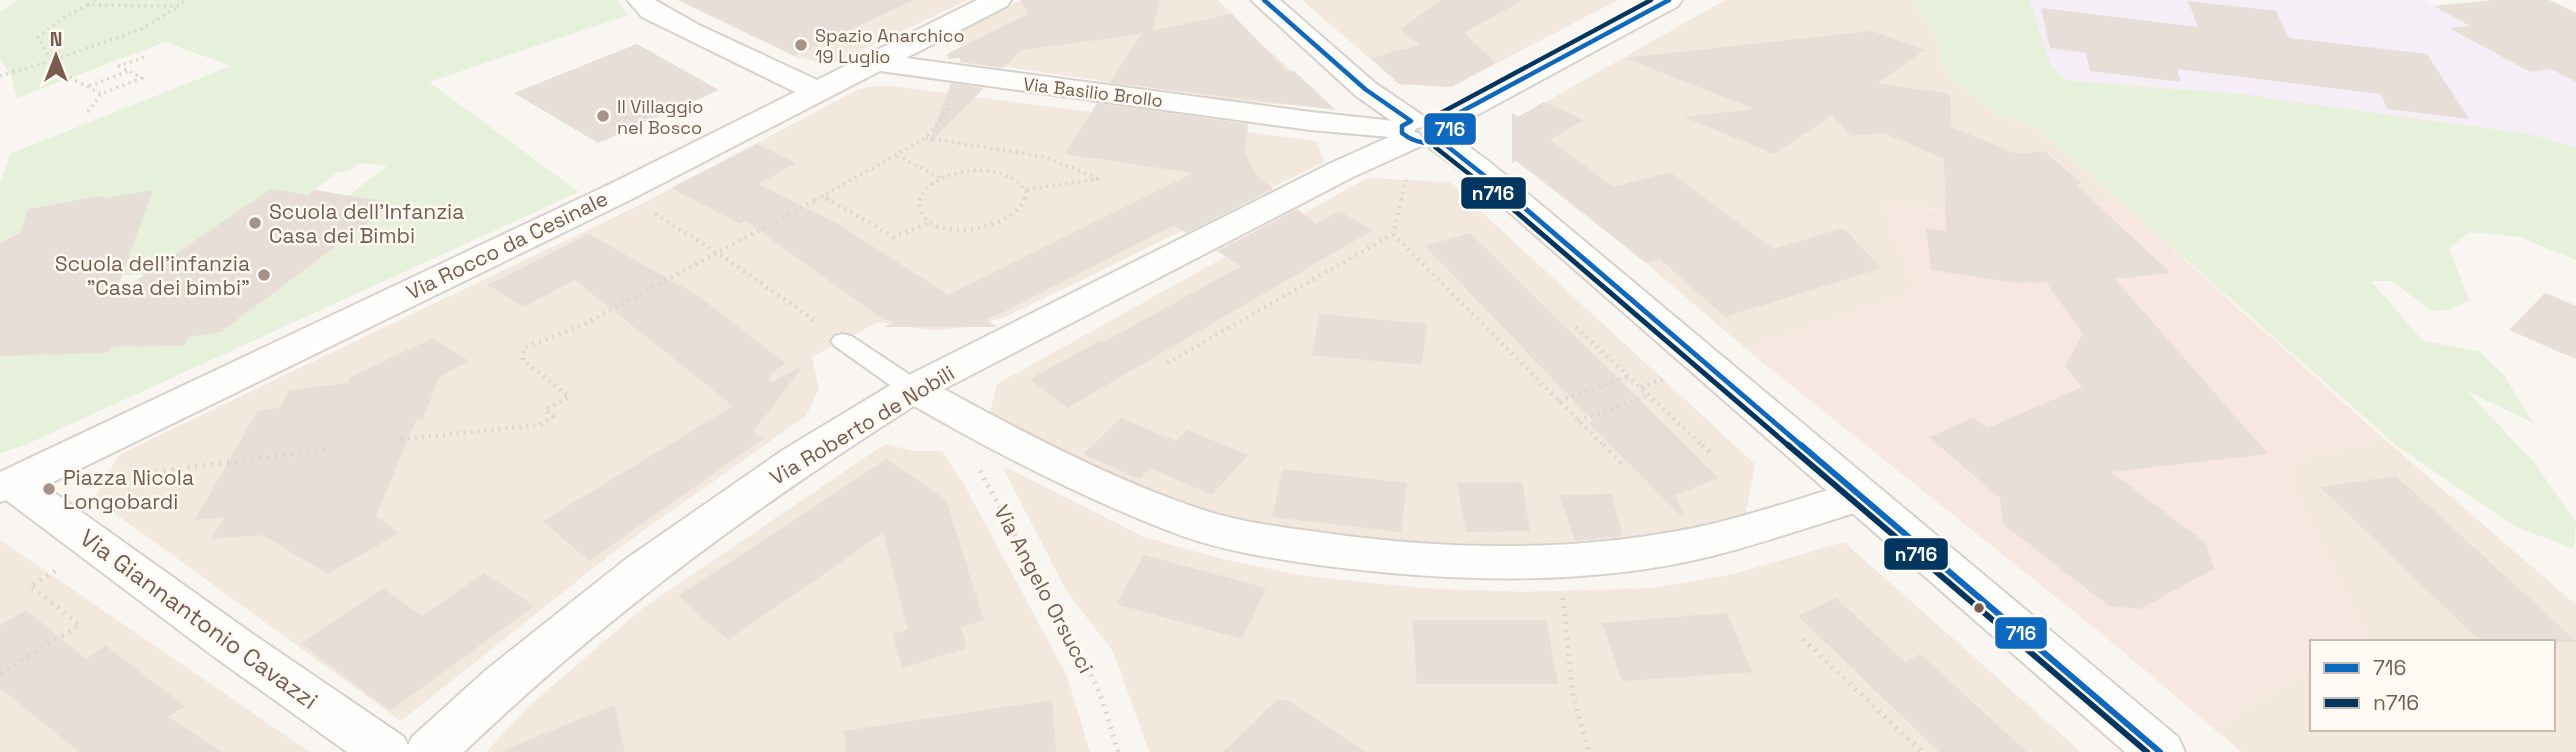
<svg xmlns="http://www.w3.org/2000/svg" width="2576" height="752" font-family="'Space Grotesk',sans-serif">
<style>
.residential{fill:#f2e8de}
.commercial{fill:#f6e8e1}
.education{fill:#f6eef6}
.green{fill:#e7f0db}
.building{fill:#e6ded7}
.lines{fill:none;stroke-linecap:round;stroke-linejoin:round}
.service-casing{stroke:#d7d1cb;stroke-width:4}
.minor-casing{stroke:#d7d1cb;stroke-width:4}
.tertiary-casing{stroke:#d7d1cb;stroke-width:4}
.path-far2{stroke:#dcd5d0;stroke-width:3.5;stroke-dasharray:2 4.5;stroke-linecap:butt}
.path-far1{stroke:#dcd5d0;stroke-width:4.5;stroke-dasharray:2 5;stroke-linecap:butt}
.path{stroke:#dcd5d0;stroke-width:5;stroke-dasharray:2 6;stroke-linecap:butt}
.service{fill:#fefefd;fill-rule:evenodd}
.minor{fill:#fefefd;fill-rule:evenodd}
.tertiary{fill:#fefefd;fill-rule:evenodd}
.bus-1-far2-casing{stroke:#fffaf3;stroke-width:9}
.bus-1-far1-casing{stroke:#fffaf3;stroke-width:10}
.bus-1-casing{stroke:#fffaf3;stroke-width:11}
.bus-2-far2-casing{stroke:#fffaf3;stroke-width:9}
.bus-2-far1-casing{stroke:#fffaf3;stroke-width:10}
.bus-2-casing{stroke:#fffaf3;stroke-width:11}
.bus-1-far2{stroke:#0c69bf;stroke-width:4.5}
.bus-1-far1{stroke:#0c69bf;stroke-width:5}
.bus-1{stroke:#0c69bf;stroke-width:6}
.bus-2-far2{stroke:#00365f;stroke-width:4.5}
.bus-2-far1{stroke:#00365f;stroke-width:5}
.bus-2{stroke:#00365f;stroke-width:6}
.poi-dot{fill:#a69286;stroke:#fffaf3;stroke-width:2.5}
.bus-dot{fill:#7a5c4d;stroke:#fffaf3;stroke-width:2.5}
.labels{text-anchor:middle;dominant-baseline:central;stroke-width:5;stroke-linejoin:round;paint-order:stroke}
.far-poi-label{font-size:18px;fill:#7a5c4d;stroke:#fffaf3;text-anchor:start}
.far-street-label{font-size:18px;fill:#7a5c4d;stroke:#fffaf3}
.poi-label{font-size:21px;fill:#7a5c4d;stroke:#fffaf3;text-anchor:start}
.street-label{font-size:21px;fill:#7a5c4d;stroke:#fffaf3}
.near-street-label{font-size:24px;fill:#7a5c4d;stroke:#fffaf3}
.line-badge{stroke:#fffaf3;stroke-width:2.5}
.badge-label{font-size:19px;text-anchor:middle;font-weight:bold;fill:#fff}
</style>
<rect width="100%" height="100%" fill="#f9f5f0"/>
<path class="residential" d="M689 0H968L830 65 794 56Z
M1021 0H1218L1256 39 1319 95 1308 106 1249 102 960 60 963 47 947 38Z
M1302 0H1618L1451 87 1399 84Z
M1725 0H1912L1937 37 1942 65 1997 115 2037 128 2118 200 2007 218 1883 202 1918 291 1746 349 1646 263 1512 158V121Z
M874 86H890L1316 141 1324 162 1003 318 969 327 933 330 878 322 812 357 819 389 806 416 620 547 401 721 95 499 103 479 120 454 640 205 859 89Z
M1367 178 1449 182 1755 464 1746 514 1696 535 1569 550 1462 551 1255 527 1158 497 988 419 997 384Z
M2382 437 2576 605V752H2242L2213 728 2312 668V729H2553V642H2354L2366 634 2292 490 2296 461Z
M885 444 914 451H942L966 488 1067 676 1090 752H486L528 707 643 608Z
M1007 468 1144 537 1222 559 1304 576 1422 588 1522 592 1653 588 1734 574 1844 542 2081 752H1149L1114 653 1066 590 1004 470Z
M0 540 50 574 310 752H0Z"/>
<path class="commercial" d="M2118 200 2382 437 2296 461 2292 490 2366 634 2354 642H2312V668L2213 728 2102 634 1746 349 1917 291 1882 202 2007 218Z"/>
<path class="education" d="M1912 0H2425L2470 26 2450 29 2529 72 2551 69 2576 83V147L2529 134 2233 93 2065 80 1942 65 1937 37Z"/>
<path class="green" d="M19 0H618L628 15 429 82 579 192 25 445 0 453V350L18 355 106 353 112 347 184 346 189 337 221 332 393 204 348 196 387 166 360 163 348 172 339 171 308 195 271 190 184 274 94 276 107 198 100 196 28 209 20 233 0 243V184L10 154 231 66 165 42 17 98 10 74 0 60V12Z
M1912 0H2029L2050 63 2065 80 2233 93 2529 134 2576 147V260L2520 237 2470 232 2449 248 2469 301 2449 310 2433 311 2391 281H2371L2422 340 2480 352 2504 375 2533 423 2467 391 2535 464 2576 522 2574 549 2516 527 2397 446 2037 128 1997 115 1950 79 1942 65 1937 37Z"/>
<path class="building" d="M678 0H914L794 56Z
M1021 0H1160L1152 31 1232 14 1288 72 1294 71 1336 110 1110 83 1141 34 1021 50 1003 68 959 62 961 58 948 59 947 54 1028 14Z
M1441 0H1523L1464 33 1496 63 1451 87 1399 84 1371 58 1420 45 1401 29Z
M2494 0H2549L2576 13V82L2551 69 2530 72 2449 28 2470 26 2434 6Z
M2188 1 2276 11 2289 38 2427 54 2469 119 2388 109 2380 94 2177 69 2181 82 2090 71 2086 53 2050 48 2041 8 2198 27Z
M1872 31 1925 50 1877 83 1950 94 1951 127 2017 154 2044 151 2082 184 2076 185 2171 273 2115 279 2268 454 2111 472 2206 543 2214 569 2140 609 2109 606 2003 524 2000 498 1929 437 1973 418 1988 428 2082 387 2065 366 2083 334 2046 282 2018 283 1931 270 1926 228 1946 231 1944 159 1884 133 1851 136 1832 115 1774 154 1684 117 1754 109 1625 58Z
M637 44 719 90 598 143 514 93Z
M951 83 984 88 928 145Z
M1544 102 1584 120 1550 140 1613 187 1670 172 1773 249 1843 228 1882 268 1725 317 1660 259 1646 263 1541 179 1516 161 1512 163V113L1518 117Z
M1097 103 1248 124 1245 152 1255 174 1273 189 1187 233 1174 225 998 315 985 319 997 327H884L894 322 882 319 746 221 740 224 671 188 757 144 796 163 758 184 840 225 948 295 1194 173 1065 154Z
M271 189 308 195 314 190 394 203 221 332 189 337 184 346 112 347 107 353 0 356V243L20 233 28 209 100 196 107 198 153 190 115 295Z
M1297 209 1316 224 1339 211 1373 230 1067 408 1030 379 1101 340 1104 342 1241 266 1217 251Z
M1470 233 1719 478 1675 495 1684 515 1681 516 1589 423 1593 421 1425 246Z
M589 234 697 295 785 363 769 375 770 383 804 365 753 432 763 439 589 561 543 521 733 406 575 280 523 307 488 285Z
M2545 293 2576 306V359L2509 330Z
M1320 314 1427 324 1422 365 1311 355Z
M433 338 469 361 439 377 423 419 416 420 376 516 399 533 328 574 262 535 211 539 225 517 195 520 258 410 280 408 289 390 348 383 351 377Z
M1121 418 1176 441 1187 430 1248 455 1212 495 1150 468 1139 479 1083 454Z
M887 459 946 500 984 620 961 627 967 648 902 668 893 634 908 629 883 533 728 640 678 596Z
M1283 469 1407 483 1401 532 1272 517Z
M2396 476 2576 641V642H2481L2320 487Z
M1522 482 1530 531 1466 532 1457 483Z
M1611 494 1623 536 1575 541 1559 495Z
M1144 555 1266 588 1242 639 1116 604Z
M484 573 534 606 390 711 301 643 383 588 422 616Z
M1836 598 1905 662 1920 654 2027 752H1939L1798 616Z
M26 610 86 659 106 646 185 706 168 717 223 752H79L0 688V626Z
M1727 613 1752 672 1622 681 1602 623Z
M1412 620H1546L1558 684H1417Z
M1052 700 1056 752H846L844 731Z
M1277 700H1288L1365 752H1223Z
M614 705 625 752H502V751Z"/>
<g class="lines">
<g class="service-casing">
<path id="service" d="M843 334 851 336 922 383 925 389 922 395 913 397 904 395 835 346 831 341 835 336Z"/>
</g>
<g class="minor-casing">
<path id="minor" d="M627 0H655L699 25 817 80 977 0H1011L1007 6 906 58 1311 112 1412 123 1416 129 1414 132 1419 133 1423 140 1419 147 1353 177 944 389C1024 433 1110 478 1197 508 1241 523 1287 528 1332 534 1457 551 1589 552 1712 524 1761 512 1810 495 1859 481L1874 485 1880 496 1874 507C1820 523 1767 542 1712 556 1586 587 1447 582 1319 565 1269 558 1217 550 1169 531 1081 497 996 453 914 406 753 508 601 620 464 752H347L213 656 6 500 0 502V472L608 185 795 92 642 17ZM880 71 1311 130 1389 137 1331 163 899 380 783 450 626 559 486 670 412 737 408 745 404 737 247 630 45 486 632 199Z
M1649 0H1682L1678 6 1453 128 1442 131 1431 128 1427 122 1431 116Z"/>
</g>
<g class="tertiary-casing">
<path id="tertiary" d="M1251 0H1280L1375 83 1422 115 1426 121 1422 127 1411 130 1400 127 1355 95Z
M1442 133 1453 135 1491 163 2178 737 2185 752H2125L1469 177 1431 149 1426 142 1431 135Z"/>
</g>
<path class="path-far2" d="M95 0 88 5 179 6 187 0
M88 5 66 16 38 37 51 61 142 29 179 6
M0 76 51 61 71 78 101 94 142 78 119 66 145 57
M89 86 129 71
M88 112 101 94
M926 138 1045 157 1099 179
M897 156 941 178
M1027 190 1099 179
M822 196 829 200
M815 200 926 138 952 105
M919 200C934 165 1011 159 1027 194L1025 200
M1401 200 1406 180"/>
<path class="path-far1" d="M826 198 894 237 928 223
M920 198C912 245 1011 235 1025 198
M655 214 718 253 817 322
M1393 234 1605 447
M1576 327 1704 447
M1167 363 1393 234 1402 198
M1641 387 1663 379
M1559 401 1629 376
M1578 421 1649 395
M394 440 539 425 553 417 545 410 569 397 523 360 524 348 583 325 819 198"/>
<path class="path" d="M1603 445 1622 464
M1702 445 1713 455
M980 471 1088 668 1102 699 1118 752
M124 476 331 449
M1563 598 1573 696 1589 752
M1803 639 1922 752
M0 673 80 625 30 586 59 569"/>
<use href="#service" class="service"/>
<use href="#minor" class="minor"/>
<use href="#tertiary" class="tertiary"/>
<g class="bus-1-far2-casing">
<path id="bus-1-far2" d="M1264 0 1365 89 1411 121 1402 126V133C1416 144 1429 145 1446 140L1452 131 1442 122 1669 0
M1442 142 1515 200"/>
</g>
<g class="bus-1-far1-casing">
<path id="bus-1-far1" d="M1513 198 1803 447"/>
</g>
<g class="bus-1-casing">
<path id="bus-1" d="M1801 445 2160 752"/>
</g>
<g class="bus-2-far2-casing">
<path id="bus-2-far2" d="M1502 200 1435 147 1434 138 1441 132 1433 124 1437 115 1651 0"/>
</g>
<g class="bus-2-far1-casing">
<path id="bus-2-far1" d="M1500 198 1790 447"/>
</g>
<g class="bus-2-casing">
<path id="bus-2" d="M1788 445 2147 752"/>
</g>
<use href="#bus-1-far2" class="bus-1-far2"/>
<use href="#bus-1-far1" class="bus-1-far1"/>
<use href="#bus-1" class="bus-1"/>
<use href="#bus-2-far2" class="bus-2-far2"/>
<use href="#bus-2-far1" class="bus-2-far1"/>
<use href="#bus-2" class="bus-2"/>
</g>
<g class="poi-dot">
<circle cx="801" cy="45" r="7"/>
<circle cx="603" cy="116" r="7"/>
<circle cx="255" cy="223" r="7"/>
<circle cx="264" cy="275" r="7"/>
<circle cx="49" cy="489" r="7"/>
</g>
<circle class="bus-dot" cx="1979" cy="608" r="6"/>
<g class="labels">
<g class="far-poi-label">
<text x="815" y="35">Spazio Anarchico<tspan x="815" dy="21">19 Luglio</tspan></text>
<text x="617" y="106">Il Villaggio<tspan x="617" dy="21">nel Bosco</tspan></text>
</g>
<g class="far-street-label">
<text transform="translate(1093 92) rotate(7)">Via Basilio Brollo</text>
</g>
<g class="poi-label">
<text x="269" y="211">Scuola dell'Infanzia<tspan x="269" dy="24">Casa dei Bimbi</tspan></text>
<text x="250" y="263" text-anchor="end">Scuola dell'infanzia<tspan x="250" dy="24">"Casa dei bimbi"</tspan></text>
<text x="63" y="477">Piazza Nicola<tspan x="63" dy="24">Longobardi</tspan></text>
</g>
<g class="street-label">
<text transform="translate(507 245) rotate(-26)">Via Rocco da Cesinale</text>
<text transform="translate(862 425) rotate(-31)">Via Roberto de Nobili</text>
<text transform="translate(1044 589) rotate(62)">Via Angelo Orsucci</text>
</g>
<g class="near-street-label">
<text transform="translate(199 619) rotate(36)">Via Giannantonio Cavazzi</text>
</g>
</g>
<g class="line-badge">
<rect x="1423" y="112" width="54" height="34" rx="7" fill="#0c69bf"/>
<rect x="1460" y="176" width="67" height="34" rx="7" fill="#00365f"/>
<rect x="1883" y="537" width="66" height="34" rx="7" fill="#00365f"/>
<rect x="1994" y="616" width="54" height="34" rx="7" fill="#0c69bf"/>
</g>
<g class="badge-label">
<text x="1450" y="136">716</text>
<text x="1493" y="200">n716</text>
<text x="1916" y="561">n716</text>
<text x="2021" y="640">716</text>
</g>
<rect x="2310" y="640" width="245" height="91" fill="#fffaf3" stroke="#cabbb1" stroke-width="2"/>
<rect x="2324" y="663" width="35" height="10" fill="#0c69bf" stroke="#cabbb1" stroke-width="2"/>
<text x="2373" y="675" font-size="21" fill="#7a5c4d">716</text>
<rect x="2324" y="698" width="35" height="10" fill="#00365f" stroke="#cabbb1" stroke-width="2"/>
<text x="2373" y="710" font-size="21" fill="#7a5c4d">n716</text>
<g transform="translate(56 56)" stroke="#fffaf3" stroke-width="5" paint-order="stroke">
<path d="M0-5L12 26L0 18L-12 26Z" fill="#7a5c4d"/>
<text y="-10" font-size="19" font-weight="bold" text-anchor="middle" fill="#7a5c4d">N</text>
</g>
</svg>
